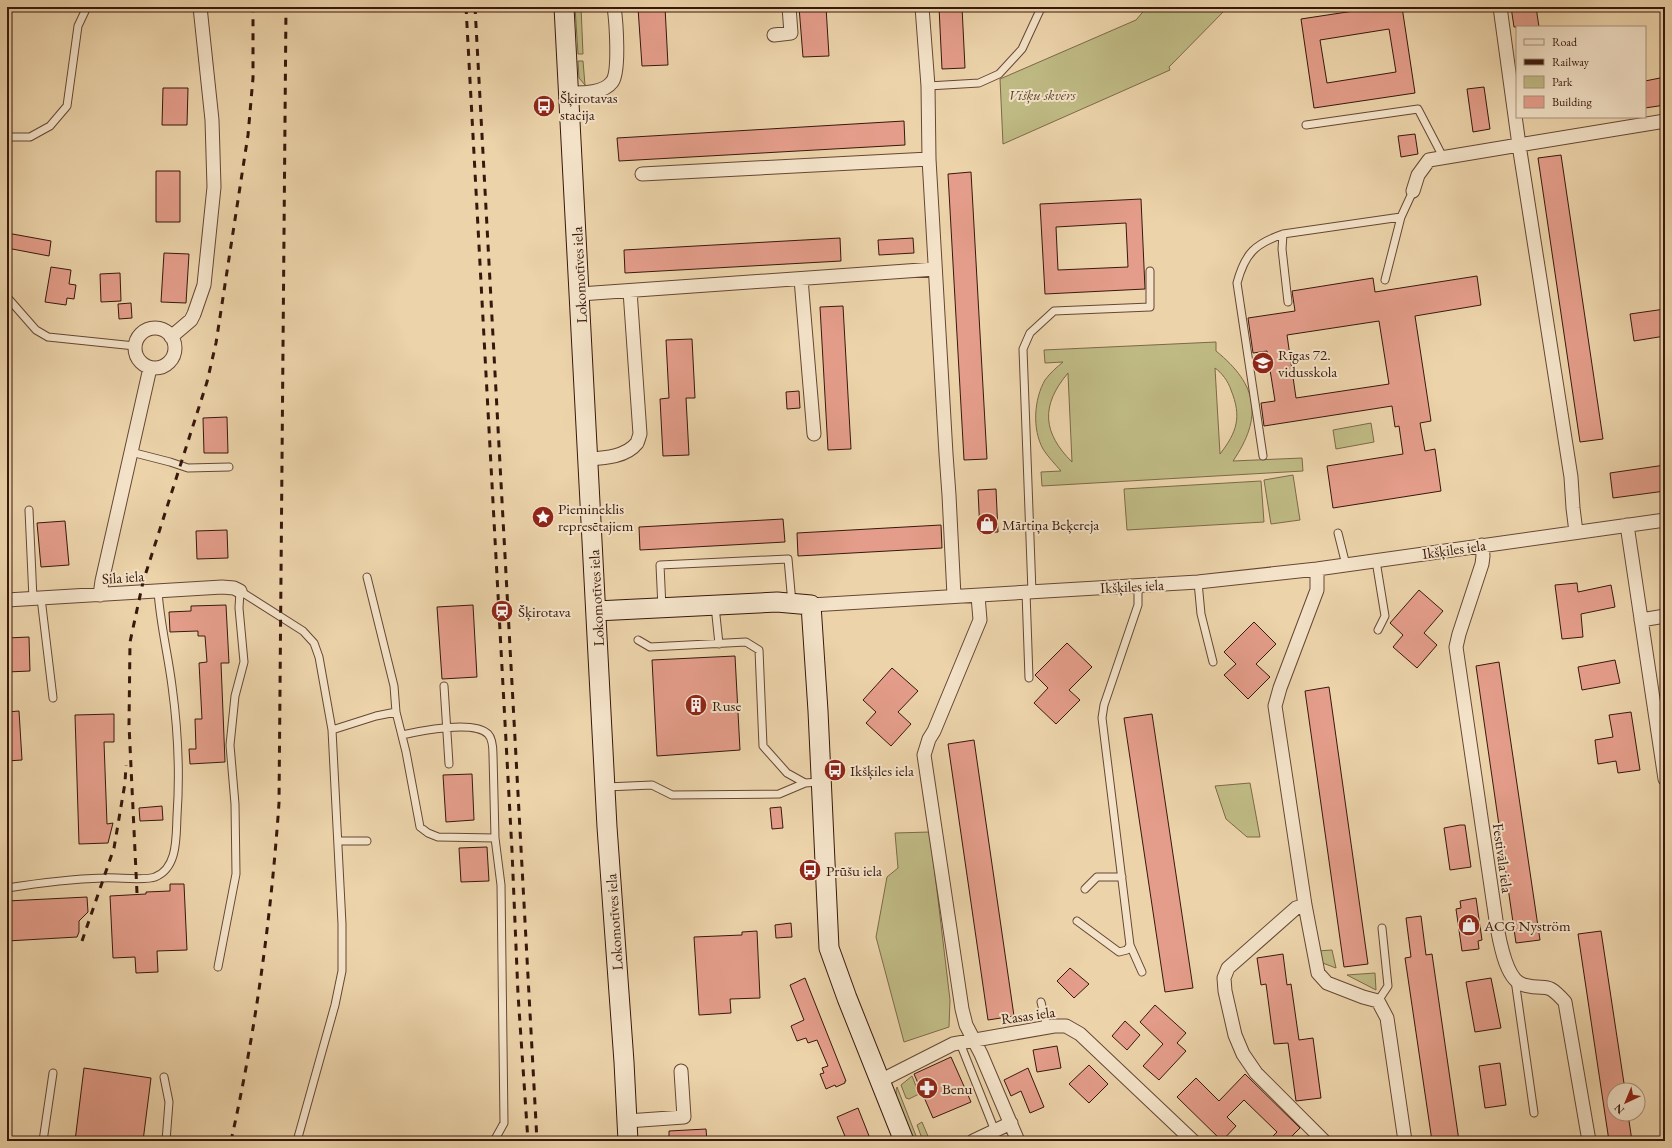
<svg xmlns="http://www.w3.org/2000/svg" width="1672" height="1148" font-family="'EB Garamond',serif">
<style>
.green{fill:#bfba84;stroke:#7c6948;fill-rule:evenodd}
.building{fill:#e49d8a;stroke:#38180c;fill-rule:evenodd}
.lines{fill:none;stroke-linecap:round;stroke-linejoin:round}
.lane-casing{stroke:#654734;stroke-width:9}
.street-casing{stroke:#654734;stroke-width:15}
.secondary-casing{stroke:#38180c;stroke-width:21}
.lane{stroke:#f3e2c8;stroke-width:7}
.street{stroke:#f3e2c8;stroke-width:13}
.secondary{stroke:#f3e2c8;stroke-width:19}
.rail{stroke:#38180c;stroke-width:3;stroke-dasharray:7 7;stroke-linecap:butt}
.labels{text-anchor:middle;dominant-baseline:central;stroke-width:4;stroke-linejoin:round;paint-order:stroke}
.park-label{font-size:15px;font-style:italic;fill:#604930;stroke:#f3e2c8}
.poi-label{font-size:15px;fill:#38180c;stroke:#f3e2c8;text-anchor:start}
.street-label{font-size:15px;fill:#38180c;stroke:#f3e2c8}
</style>
<rect width="100%" height="100%" fill="#ecd3aa"/>
<filter id="stains"><feTurbulence type="fractalNoise" baseFrequency=".005" numOctaves="4"/><feColorMatrix values="0 0 0 0 .2 0 0 0 0 .09 0 0 0 0 .02 0 0 0 .5 -.17"/></filter>
<radialGradient id="worn" r=".72"><stop offset=".6" stop-color="#630" stop-opacity="0"/><stop offset="1" stop-color="#630" stop-opacity=".3"/></radialGradient>
<path class="green" d="M575 7H581L583 54H578Z
M1147 7H1228L1169 67 1170 70 1003 144 1000 79 1136 20Z
M578 61H583L585 85 579 78Z
M1216 342V351C1258 385 1263 417 1233 461L1302 458 1303 471 1042 486 1041 472 1061 471C1055 464 1048 457 1043 449 1032 429 1034 399 1045 380 1050 373 1057 367 1063 362L1045 363 1044 350ZM1215 368C1222 373 1228 381 1231 390 1242 417 1237 432 1220 454ZM1068 373V374L1072 462C1043 433 1040 406 1068 373Z
M1371 423 1374 442 1336 449 1333 430Z
M1293 475 1300 520 1271 524 1264 480Z
M1261 481 1264 522 1127 530 1124 489Z
M1250 783 1260 837H1247L1226 819 1215 786Z
M930 832 950 1000 949 1027 904 1042 876 937 887 877 898 868 895 833Z
M1332 950 1336 968 1320 962 1317 951Z
M1375 973 1376 990 1347 975Z
M912 1076 919 1094 909 1099 906 1098 901 1085Z
M897 1087 918 1141H913C908 1129 892 1099 897 1087Z
M922 1122 930 1141H923L917 1125Z"/>
<path class="building" d="M665 7 668 65 642 66 638 8Z
M799 7H826L829 56 803 57Z
M939 7H962L965 68 942 69Z
M1380 7H1402L1415 93 1314 108 1301 19ZM1389 29 1396 72 1327 83 1320 40Z
M1511 7H1536L1539 27H1514Z
M1665 77V105L1645 108V81Z
M1484 87 1490 129 1473 132 1467 89Z
M163 88H188L187 125H162Z
M904 121 905 145 619 161 617 138Z
M1415 134 1418 154 1401 157 1398 136Z
M1561 155 1603 439 1580 442 1538 158Z
M156 171H180V222H156Z
M971 172 987 459 964 460 948 174Z
M1141 199 1145 289 1045 294 1040 204ZM1126 223 1128 267 1058 270 1056 227Z
M7 233 51 241 49 256 7 248Z
M840 238 841 261 625 273 624 250Z
M913 238 914 253 879 255 878 240Z
M164 253 189 254 186 303 161 302Z
M51 267 71 270 69 284 76 285 74 299 67 298 66 305 45 302Z
M120 273 121 301 101 302 100 274Z
M1477 276 1481 305 1415 316 1431 421 1420 423 1425 451 1435 449 1441 491 1333 508 1327 466 1403 454 1399 426 1395 427 1392 406 1264 426 1261 403 1275 401 1267 351 1253 353 1248 318 1295 311 1292 291 1373 278 1375 292ZM1379 321 1389 384 1296 398 1287 335Z
M131 303 132 318 119 319 118 304Z
M843 306 851 449 828 450 820 307Z
M1665 309V336L1634 341 1630 314Z
M692 339 695 398H686L689 455 663 456 660 399 669 398 666 340Z
M799 391 800 408 787 409 786 392Z
M227 417 228 453H204L203 418Z
M1665 465V491L1613 498 1610 473Z
M996 489 998 532 980 533 978 490Z
M783 519 785 542 640 550 639 527Z
M65 521 69 565 41 567 37 523Z
M941 525 942 548 798 556 797 533Z
M227 530 228 558 197 559 196 531Z
M1577 583 1578 592 1611 585 1615 607 1581 614 1583 637 1562 639 1555 585Z
M1419 590 1443 611 1424 633 1437 645 1417 668 1393 647 1403 635 1390 623Z
M226 605 229 663H221L225 762 190 764 189 749H196L195 719H202L199 663 207 662 205 636H198V631L170 632 169 612 191 611V606Z
M473 605 477 677 442 679 437 607Z
M1254 622 1276 644 1256 664 1270 677 1248 699 1224 675 1236 664 1224 652Z
M29 637 30 671 7 672V638Z
M1067 643 1092 667 1069 690 1080 700 1056 724 1034 703 1048 688 1035 675Z
M735 656 740 750 657 756 652 660Z
M1615 660 1620 683 1582 690 1578 667Z
M1499 662 1540 940 1516 943 1476 666Z
M892 668 918 691 898 712 911 724 891 746 866 723 876 712 863 700Z
M1329 687 1368 964 1344 967 1305 691Z
M19 711 22 760 7 761V712Z
M1631 712 1640 770 1618 773 1616 761 1598 764 1595 740 1613 737 1609 715Z
M114 714V742H104L107 824 113 823 108 843 79 844 75 715Z
M1152 714 1193 988 1165 992 1124 718Z
M974 740 1014 1016 988 1020 948 744Z
M472 774 474 820 446 822 443 775Z
M162 806 163 820 140 821 139 808Z
M781 807 783 828 772 829 770 808Z
M1460 825H1465L1471 867 1450 870 1444 828Z
M487 847 489 881 461 882 459 848Z
M170 884H184L187 950 157 951 158 972 136 973 135 957 113 958 110 896 146 894V892L170 891Z
M87 897 88 912 79 921V932L77 937 7 941V901Z
M1476 898 1482 940 1478 941 1479 949 1462 951 1456 909 1461 908 1460 901Z
M1421 916 1426 955 1432 954 1459 1141H1432L1405 958 1411 957 1406 918Z
M791 923 792 937 776 938 775 925Z
M757 931 760 998 730 999 731 1013 699 1015 694 937 742 935V932Z
M1601 931 1625 1090H1614V1114H1628L1632 1141H1609L1578 934Z
M1283 954 1287 985 1291 984 1299 1040 1313 1038 1321 1098 1296 1101 1288 1043 1274 1044 1266 984 1261 985 1257 958Z
M1070 968 1089 984 1074 998 1057 981Z
M805 978 846 1081H845V1083L836 1087 835 1085 826 1089 820 1074 824 1073 822 1068 828 1066 817 1040 808 1043 806 1038 797 1041 791 1026 804 1020 790 985Z
M1491 978 1501 1028 1475 1032 1466 982Z
M1155 1005 1186 1033 1177 1043 1186 1051 1159 1080 1143 1066 1163 1044 1140 1022Z
M1125 1021 1140 1035 1127 1050 1112 1036Z
M1057 1046 1061 1068 1037 1072 1033 1050Z
M951 1057 971 1102 933 1118 914 1074Z
M1500 1063 1506 1105 1485 1108 1479 1066Z
M1089 1065 1108 1084 1089 1103 1069 1084Z
M84 1068 151 1078 143 1141H75Z
M1028 1068 1044 1107 1030 1113 1021 1091 1011 1096 1004 1080Z
M1245 1074 1300 1128 1287 1141H1268L1277 1132 1244 1100 1227 1117 1236 1126 1222 1141 1177 1097 1196 1078 1219 1101Z
M858 1108 871 1141H847L837 1117Z
M706 1129 707 1141H669V1131Z"/>
<g class="lines">
<g class="lane-casing">
<path id="lane" d="M928 86 979 83 999 74 1022 49 1041 8 1050 7
M1306 125 1418 109 1443 157
M7 137H30L50 126 67 106 78 26 87 7
M1385 280 1401 217
M7 297 36 330 48 337 135 346
M1288 302 1282 249 1283 234 1401 217 1413 191
M131 452 170 462 188 468 229 467
M1263 456 1237 283C1245 253 1255 244 1283 234
M29 510 33 599
M1338 533 1346 565
M1376 561 1385 616 1378 630
M367 577 394 686 396 712
M1198 582 1201 614 1213 662
M1026 592 1029 678
M1032 592 1023 349 1030 333 1054 311 1150 307V271
M41 598 53 698
M715 606 719 644
M662 608 660 565 788 559 792 603
M638 640 650 647 746 642 759 650 763 746 787 773 805 783 820 782
M444 686 449 764
M332 730 376 716 396 712 406 752 420 827 428 833 438 837 495 838 501 885 504 1123 494 1141
M402 735C420 731 474 720 488 734 493 739 493 749 493 755L495 838
M606 787 652 785 672 795 779 794 805 783
M338 841H367
M7 888C39 883 71 879 103 878 115 877 146 881 155 877 178 868 176 837 177 816 180 773 178 730 172 686 168 654 160 623 158 591
M1085 889 1097 877H1122
M1077 921 1119 952 1127 950 1130 945 1102 718 1104 705 1138 605V586
M1130 945 1142 972
M218 967 236 874 235 804 230 745 235 696 244 662 239 608 240 591 303 631 314 643 319 657 332 730 342 924V971L335 1005 297 1141
M1515 980 1534 1113
M1378 1001 1388 986 1382 928
M1041 1002 1047 1027
M960 1043 995 1131
M164 1077 169 1102 166 1141
M43 1141 53 1073"/>
</g>
<g class="street-casing">
<path id="street" d="M922 7 928 86 929 159 946 454 949 495 954 596
M1500 7 1519 145 1665 121
M774 35 791 33 789 7
M568 93C581 93 603 94 612 82 620 72 616 20 614 7
M642 174 929 159
M1413 191 1418 175 1429 160 1519 145 1571 477 1573 508 1576 532
M801 279 814 434
M580 294 935 269
M135 348a20 20 0 1 1 40 0a20 20 0 1 1-40 0Z
M171 337 191 320 194 314 204 285 214 187 212 120 200 7
M588 459C604 458 626 457 637 443 638 441 639 437 640 434L630 291
M1627 525 1665 779
M1482 545 1483 556 1482 564 1459 634 1456 647 1497 927C1500 942 1506 981 1524 985 1548 991 1545 980 1565 1002L1589 1141
M1317 569V590L1280 688 1275 706 1305 905 1318 973 1327 983 1363 997 1378 1001 1387 1018 1405 1141
M100 595 102 581 150 368
M978 596 980 620 934 731 929 739 924 755 962 1009 966 1025 981 1054 1018 1141
M7 600 222 587 234 588 240 591
M811 605 1198 582 1317 569 1665 520
M1641 620 1665 616
M1305 905 1296 908 1228 968 1224 978 1225 991 1235 1035 1243 1054 1256 1073 1324 1141
M880 1081 953 1044 1054 1026H1066L1080 1034 1193 1141
M627 1121 684 1117 681 1071
M973 1141 1011 1123"/>
</g>
<g class="secondary-casing">
<path id="secondary" d="M564 7 607 827 624 1062 628 1141
M596 611 777 602 811 605 818 711 829 948 847 998 904 1141"/>
</g>
<use href="#lane" class="lane"/>
<use href="#street" class="street"/>
<use href="#secondary" class="secondary"/>
<path class="rail" d="M466 7 512 851 518 994 528 1141
M475 7 537 1141
M137 893 129 725 130 642 143 582 207 382 216 343 248 135 253 78V7
M82 941 114 848 125 783 126 765
M231 1141C256 1029 271 918 279 803L286 7"/>
</g>
<defs>
<g id="bus-disc" transform="scale(1.15)"><circle r="9.5" fill="#8f2418" stroke="#f3e2c8"/><path d="M-5-6H5V4H4V6H2V4H-2V6H-4V4H-5ZM-3.5-4V0h7V-4ZM-3.5 1.2v1.5H-2V1.2ZM2 1.2v1.5H3.5V1.2Z" fill="#fff"/></g>
<g id="school-disc" transform="scale(1.15)"><circle r="9.5" fill="#8f2418" stroke="#f3e2c8"/><path d="M0-5L7-2L0 1L-7-2ZM-4 1L0 2.5L4 1V4Q0 6-4 4Z" fill="#fff"/></g>
<g id="sight-disc" transform="scale(1.15)"><circle r="9.5" fill="#8f2418" stroke="#f3e2c8"/><path d="M0-6L1.8-2.2L6-1.7L2.9 1.2L3.7 5.4L0 3.3L-3.7 5.4L-2.9 1.2L-6-1.7L-1.8-2.2Z" fill="#fff"/></g>
<g id="shop-disc" transform="scale(1.15)"><circle r="9.5" fill="#8f2418" stroke="#f3e2c8"/><path d="M-5-2.5h2.3a2.7 3.5 0 0 1 5.4 0H5L5.5 6h-11ZM-1.5-2.5h3a1.5 2.3 0 0 0-3 0Z" fill="#fff"/></g>
<g id="station-disc" transform="scale(1.15)"><circle r="9.5" fill="#8f2418" stroke="#f3e2c8"/><path d="M-3-6H3Q5-6 5-4V2Q5 4 3 4L4.5 6H3L1.5 4h-3L-3 6H-4.5L-3 4Q-5 4-5 2V-4Q-5-6-3-6ZM-3.5-4v3h7v-3ZM-3.5 1v1.5H-2V1ZM2 1v1.5H3.5V1Z" fill="#fff"/></g>
<g id="building-disc" transform="scale(1.15)"><circle r="9.5" fill="#8f2418" stroke="#f3e2c8"/><path d="M-4-6H4V6H1V3H-1V6H-4ZM-2.5-4.3h1.7v1.8h-1.7ZM.8-4.3h1.7v1.8H.8ZM-2.5-1h1.7V.8h-1.7ZM.8-1h1.7V.8H.8Z" fill="#fff"/></g>
<g id="pharmacy-disc" transform="scale(1.15)"><circle r="9.5" fill="#8f2418" stroke="#f3e2c8"/><path d="M-2-6h4v4h4v4h-4v4h-4v-4h-4v-4h4Z" fill="#fff"/></g>
</defs>
<g fill-rule="evenodd">
<use href="#bus-disc" x="544" y="106"/>
<use href="#school-disc" x="1263" y="363"/>
<use href="#sight-disc" x="543" y="517"/>
<use href="#shop-disc" x="987" y="524"/>
<use href="#station-disc" x="502" y="611"/>
<use href="#building-disc" x="696" y="705"/>
<use href="#bus-disc" x="835" y="770"/>
<use href="#bus-disc" x="810" y="870"/>
<use href="#shop-disc" x="1469" y="925"/>
<use href="#pharmacy-disc" x="927" y="1088"/>
</g>
<g class="labels">
<g class="park-label">
<text x="1042" y="94">Višķu skvērs</text>
</g>
<g class="poi-label">
<text x="560" y="97">Šķirotavas<tspan x="560" dy="17">stacija</tspan></text>
<text x="1278" y="354">Rīgas 72.<tspan x="1278" dy="17">vidusskola</tspan></text>
<text x="558" y="508">Piemineklis<tspan x="558" dy="17">represētajiem</tspan></text>
<text x="1002" y="524">Mārtiņa Beķereja</text>
<text x="518" y="611">Šķirotava</text>
<text x="712" y="705">Ruse</text>
<text x="850" y="770">Ikšķiles iela</text>
<text x="826" y="870">Prūšu iela</text>
<text x="1484" y="925">ACG Nyström</text>
<text x="942" y="1088">Benu</text>
</g>
<g class="street-label">
<text transform="translate(579 275) rotate(-93)">Lokomotīves iela</text>
<text transform="translate(1454 549) rotate(-8)">Ikšķiles iela</text>
<text transform="translate(123 577) rotate(-4)">Sila iela</text>
<text transform="translate(1132 586) rotate(-3)">Ikšķiles iela</text>
<text transform="translate(596 598) rotate(-93)">Lokomotīves iela</text>
<text transform="translate(1503 858) rotate(82)">Festivāla iela</text>
<text transform="translate(614 922) rotate(-94)">Lokomotīves iela</text>
<text transform="translate(1028 1015) rotate(-8)">Rasas iela</text>
</g>
</g>
<rect width="1672" height="1148" fill="none" stroke="#ecd3aa" stroke-width="24"/>
<rect x="8" y="8" width="1656" height="1132" fill="none" stroke="#38180c" stroke-width="2"/>
<rect x="12" y="12" width="1648" height="1124" fill="none" stroke="#38180c"/>
<rect x="1516" y="26" width="130" height="92" fill="#f3e2c8" stroke="#a8917d"/>
<rect x="1524" y="39" width="20" height="6" fill="#f3e2c8" stroke="#a8917d"/>
<text x="1552" y="46" font-size="12" fill="#38180c">Road</text>
<rect x="1524" y="59" width="20" height="6" fill="#38180c" stroke="#a8917d"/>
<text x="1552" y="66" font-size="12" fill="#38180c">Railway</text>
<rect x="1524" y="76" width="20" height="12" fill="#bfba84" stroke="#a8917d"/>
<text x="1552" y="86" font-size="12" fill="#38180c">Park</text>
<rect x="1524" y="96" width="20" height="12" fill="#e49d8a" stroke="#a8917d"/>
<text x="1552" y="106" font-size="12" fill="#38180c">Building</text>
<g transform="translate(1626 1102) rotate(224)"><circle r="19" fill="#f3e2c8" stroke="#a8917d"/>
<path d="M0-3L7 15L0 10L-7 15Z" fill="#8f2418"/>
<text y="-6" font-size="11" font-weight="bold" text-anchor="middle" fill="#38180c">N</text>
</g>
<rect width="100%" height="100%" filter="url(#stains)"/>
<rect width="100%" height="100%" fill="url(#worn)"/>
</svg>
